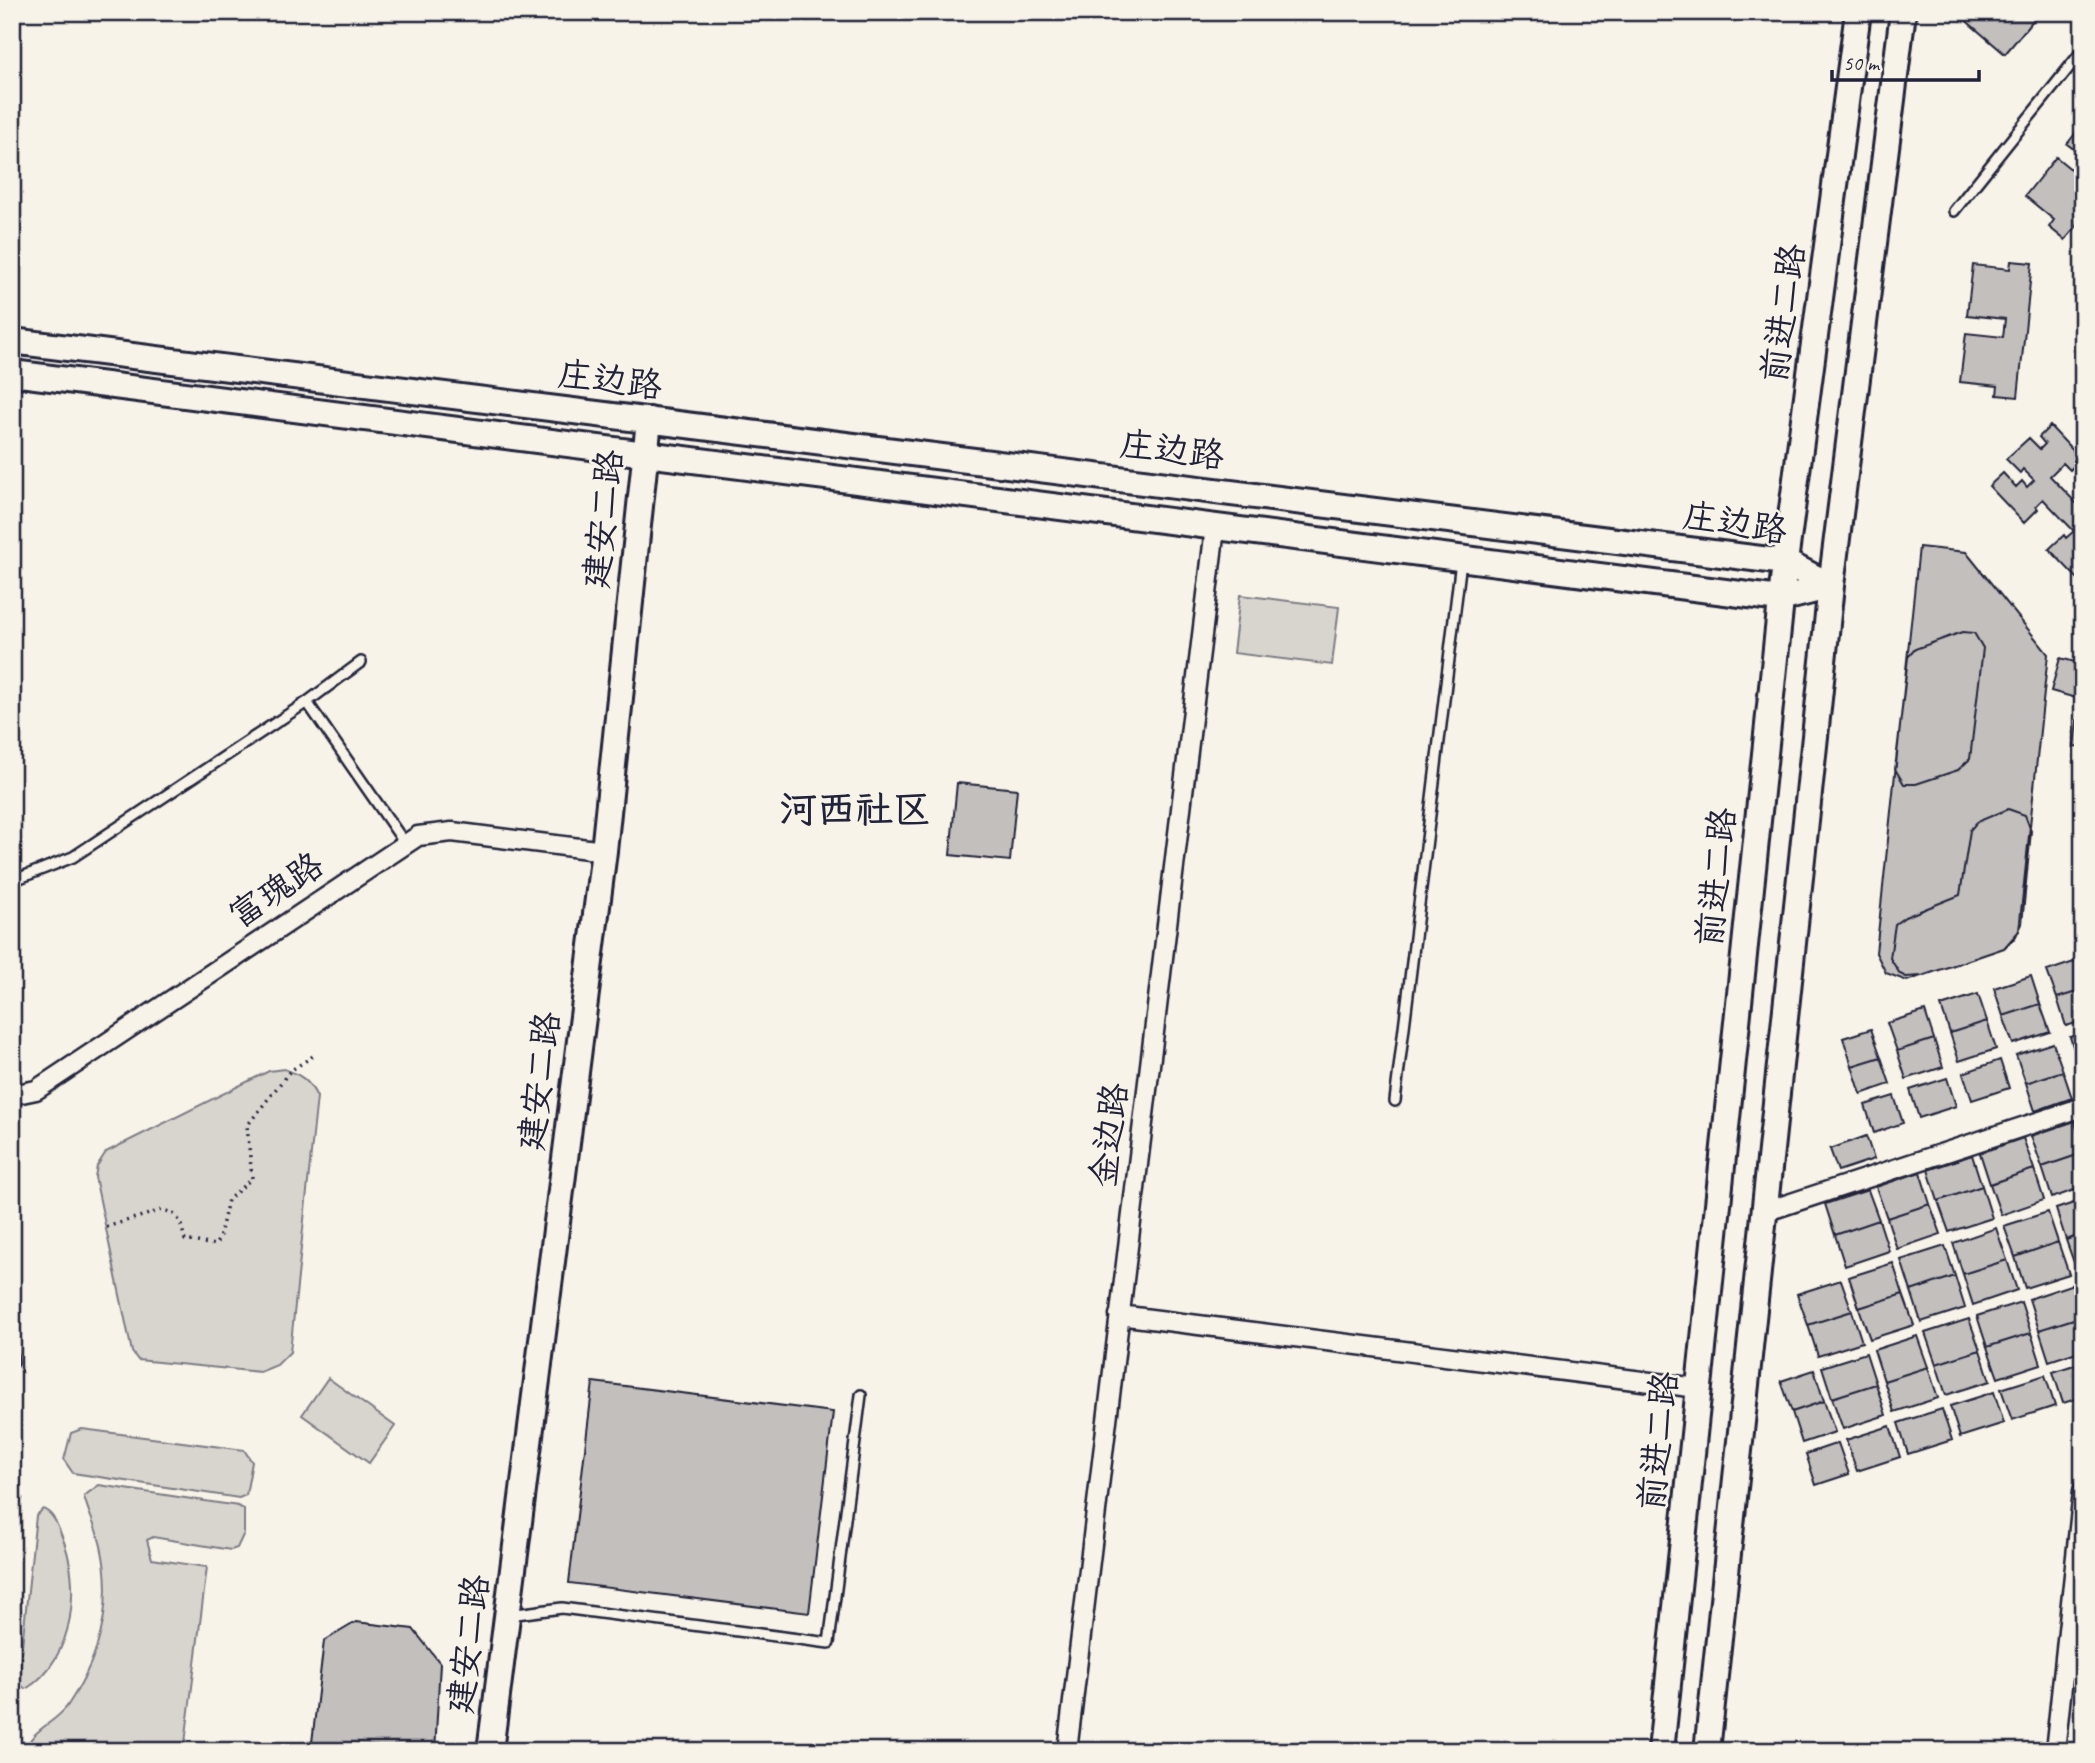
<svg xmlns="http://www.w3.org/2000/svg" width="2095" height="1763" font-family="Caveat,'LXGW WenKai TC',sans-serif">
<style>
.green{fill:#d8d5cf;stroke:#7d7c85;stroke-width:2}
.building{fill:#c2bfbd;stroke:#22223b;stroke-width:2}
.lines{fill:none;stroke-linecap:round;stroke-linejoin:round}
.lane-casing{stroke:#22223b;stroke-width:14}
.street-casing{stroke:#22223b;stroke-width:23}
.secondary-casing{stroke:#22223b;stroke-width:30}
.path{stroke:#22223b;stroke-width:3.5;stroke-dasharray:2 5;stroke-linecap:butt}
.lane{stroke:#f7f3e8;stroke-width:9}
.street{stroke:#f7f3e8;stroke-width:18}
.secondary{stroke:#f7f3e8;stroke-width:24}
.labels{text-anchor:middle;dominant-baseline:central;stroke-width:5;stroke-linejoin:round;paint-order:stroke}
.street-label{font-size:35px;fill:#22223b;stroke:#f7f3e8}
.quarter-label{font-size:38px;font-weight:bold;fill:#22223b;stroke:#f7f3e8}
</style>
<rect width="100%" height="100%" fill="#f7f3e8"/>
<filter id="ink" filterUnits="userSpaceOnUse"><feTurbulence type="fractalNoise" baseFrequency=".0143" numOctaves="2"/><feDisplacementMap in="SourceGraphic" scale="14" xChannelSelector="R" yChannelSelector="G"/><feConvolveMatrix kernelMatrix="1 2 1 2 8 2 1 2 1" color-interpolation-filters="sRGB"/></filter>
<g filter="url(#ink)">
<path class="green" d="M1240 595 1339 607 1332 665 1233 653Z
M284 1069C301 1075 309 1080 317 1097L290 1352 277 1365 260 1372 138 1360 132 1352 95 1177 97 1166 106 1152 269 1071Z
M328 1378 395 1426 369 1463 302 1415Z
M82 1429 244 1450 252 1462 246 1495 239 1498 73 1473 64 1460 71 1433Z
M99 1485 238 1506 244 1509V1533L237 1548 231 1550 153 1537 147 1540 152 1559 207 1567 184 1751H25C33 1727 55 1724 68 1705 100 1657 114 1603 101 1546 97 1529 88 1513 84 1496Z
M43 1509C53 1513 57 1524 61 1534 82 1583 75 1659 26 1689L18 1683 36 1516Z"/>
<path class="building" d="M1956 12H2040L2005 54Z
M2083 124V156L2067 144Z
M2056 157 2083 179V219L2065 240 2049 227 2054 220 2025 196Z
M2011 261 2032 263 2018 397 1997 395 1998 386 1960 382 1966 333 2003 337 2005 319 1967 315 1973 265 2010 269Z
M2050 426 2081 459 2070 470 2063 463 2050 476 2083 510V584L2049 549 2064 535 2066 538 2074 531 2043 499 2036 506 2038 509 2024 523 1989 486 2003 473 2016 487 2022 481 2027 487 2034 480 2023 469 2020 473 2006 459 2029 438 2040 449 2045 444 2039 437Z
M1919 547 1966 552 2048 654 2019 931 2004 948 1907 981 1886 973 1876 953Z
M1962 632 1974 633 1983 648 1970 759 1958 770 1916 784H1904L1895 769 1908 657 1915 649Z
M2060 658 2083 664V700L2051 691Z
M2077 720 2083 721V748L2074 747Z
M957 783 1017 789 1010 861 950 855Z
M2008 809 2025 815 2031 831 2022 924 2015 938 2004 948 1922 976 1906 977 1900 974 1890 958 1895 924 1905 917 1960 895 1970 830 1977 822Z
M2083 959V990L2057 998 2047 971Z
M2031 976 2040 1004 2003 1016 1994 988Z
M2083 990V1021L2066 1026 2057 998Z
M1978 994 1987 1021 1950 1033 1941 1006Z
M2040 1004 2050 1032 2013 1044 2003 1016Z
M1925 1011 1934 1039 1897 1051 1887 1023Z
M1987 1021 1996 1049 1959 1061 1950 1033Z
M1871 1029 1881 1057 1852 1066 1843 1038Z
M2083 1033V1064L2079 1065 2070 1037Z
M1934 1039 1943 1067 1906 1079 1897 1051Z
M2053 1043 2063 1071 2026 1083 2016 1055Z
M1881 1057 1890 1084 1861 1094 1852 1066Z
M2000 1060 2009 1088 1972 1100 1963 1073Z
M2063 1071 2072 1098 2035 1111 2026 1083Z
M1947 1078 1956 1106 1919 1118 1910 1090Z
M1894 1096 1903 1123 1874 1133 1865 1105Z
M2075 1121 2083 1153 2042 1167 2031 1136Z
M1866 1136 1874 1159 1838 1171 1830 1149Z
M2023 1138 2034 1169 1990 1184 1980 1153Z
M2083 1153V1187L2052 1198 2042 1167Z
M1972 1155 1982 1186 1938 1201 1928 1170Z
M2034 1169 2044 1200 2001 1215 1990 1184Z
M1920 1172 1930 1204 1887 1218 1876 1187Z
M1982 1186 1992 1218 1949 1232 1938 1201Z
M1868 1190 1879 1220 1835 1235 1825 1204Z
M2083 1200V1234L2066 1240 2056 1209Z
M1930 1204 1941 1234 1897 1249 1887 1218Z
M2048 1212 2058 1242 2015 1257 2004 1226Z
M1879 1220 1889 1251 1845 1266 1835 1235Z
M1996 1228 2007 1260 1963 1274 1953 1243Z
M2083 1234V1269L2077 1271 2066 1240Z
M2058 1242 2069 1274 2025 1288 2015 1257Z
M1945 1246 1955 1276 1911 1291 1901 1260Z
M2007 1260 2017 1290 1973 1305 1963 1274Z
M1893 1263 1903 1294 1859 1308 1849 1277Z
M1955 1276 1965 1308 1921 1322 1911 1291Z
M1841 1280 1852 1311 1808 1325 1797 1294Z
M2073 1284 2083 1316 2039 1330 2029 1299Z
M1903 1294 1914 1325 1870 1339 1859 1308Z
M2021 1302 2031 1333 1987 1347 1977 1316Z
M1852 1311 1862 1342 1818 1356 1808 1325Z
M2083 1316V1350L2049 1361 2039 1330Z
M1969 1319 1980 1350 1936 1364 1925 1333Z
M2031 1333 2041 1364 1998 1378 1987 1347Z
M1917 1336 1928 1367 1884 1381 1874 1350Z
M1980 1350 1990 1381 1946 1395 1936 1364Z
M1866 1353 1876 1384 1832 1398 1822 1367Z
M2083 1362V1397L2063 1403 2053 1372Z
M1928 1367 1938 1398 1894 1412 1884 1381Z
M1814 1370 1824 1401 1792 1412 1781 1381Z
M2045 1375 2055 1406 2012 1420 2001 1389Z
M593 1382 833 1412 809 1613 569 1583Z
M1876 1384 1886 1415 1843 1429 1832 1398Z
M1994 1392 2004 1423 1960 1437 1950 1406Z
M1824 1401 1835 1432 1802 1443 1792 1412Z
M1942 1409 1952 1440 1908 1454 1898 1423Z
M1890 1426 1900 1457 1857 1471 1846 1440Z
M1838 1443 1849 1474 1816 1485 1806 1454Z
M356 1622 413 1629 440 1663 435 1751H311L324 1641Z
M2079 1699 2083 1700V1751H2075Z"/>
<g class="lines">
<g class="lane-casing">
<path id="lane" d="M1954 211 2083 50
M307 702 404 842
M12 881 73 857 307 702 361 662
M1395 1101 1461 561
M12 1348 13 1363
M12 1498H16
M509 1615 562 1608 829 1643 861 1395"/>
</g>
<g class="street-casing">
<path id="street" d="M12 1095 36 1090 418 836 452 832 604 851
M1764 1212 2083 1107
M1119 1315 1698 1388
M1067 1751 1215 528
M2055 1751 2083 1491"/>
</g>
<g class="secondary-casing">
<path id="secondary" d="M12 341 1785 562 1831 586
M12 373 1780 599 1831 586
M490 1751 604 851 649 420
M1661 1751 1785 562 1858 12
M1707 1751 1831 586 1903 12"/>
</g>
<path class="path" d="M106 1227 162 1210C181 1213 181 1225 185 1240L215 1245 219 1239 228 1200 252 1178 247 1126 290 1071 313 1056"/>
<use href="#lane" class="lane"/>
<use href="#street" class="street"/>
<use href="#secondary" class="secondary"/>
</g>
</g>
<g class="labels">
<g class="street-label">
<text transform="translate(1783 313) rotate(-82)">前进二路</text>
<text transform="translate(610 380) rotate(7)">庄边路</text>
<text transform="translate(1172 450) rotate(7)">庄边路</text>
<text transform="translate(603 519) rotate(-84)">建安二路</text>
<text transform="translate(1735 523) rotate(9)">庄边路</text>
<text transform="translate(1716 877) rotate(-84)">前进二路</text>
<text transform="translate(276 890) rotate(-34)">富瑰路</text>
<text transform="translate(539 1081) rotate(-83)">建安二路</text>
<text transform="translate(1109 1135) rotate(-83)">金边路</text>
<text transform="translate(1658 1441) rotate(-84)">前进二路</text>
<text transform="translate(468 1644) rotate(-83)">建安二路</text>
</g>
<g class="quarter-label">
<text x="855" y="809">河西社区</text>
</g>
</g>
<rect width="2095" height="1763" fill="none" stroke="#f7f3e8" stroke-width="42"/>
<rect x="21" y="21" width="2053" height="1721" fill="none" stroke="#22223b" stroke-width="2.5" filter="url(#ink)"/>
<path d="M1832 70v10h147v-10" fill="none" stroke="#22223b" stroke-width="3.5"/>
<text x="1843" y="70" font-size="21" fill="#22223b" stroke="#f7f3e8" stroke-width="5" paint-order="stroke">50 m</text>
</svg>
